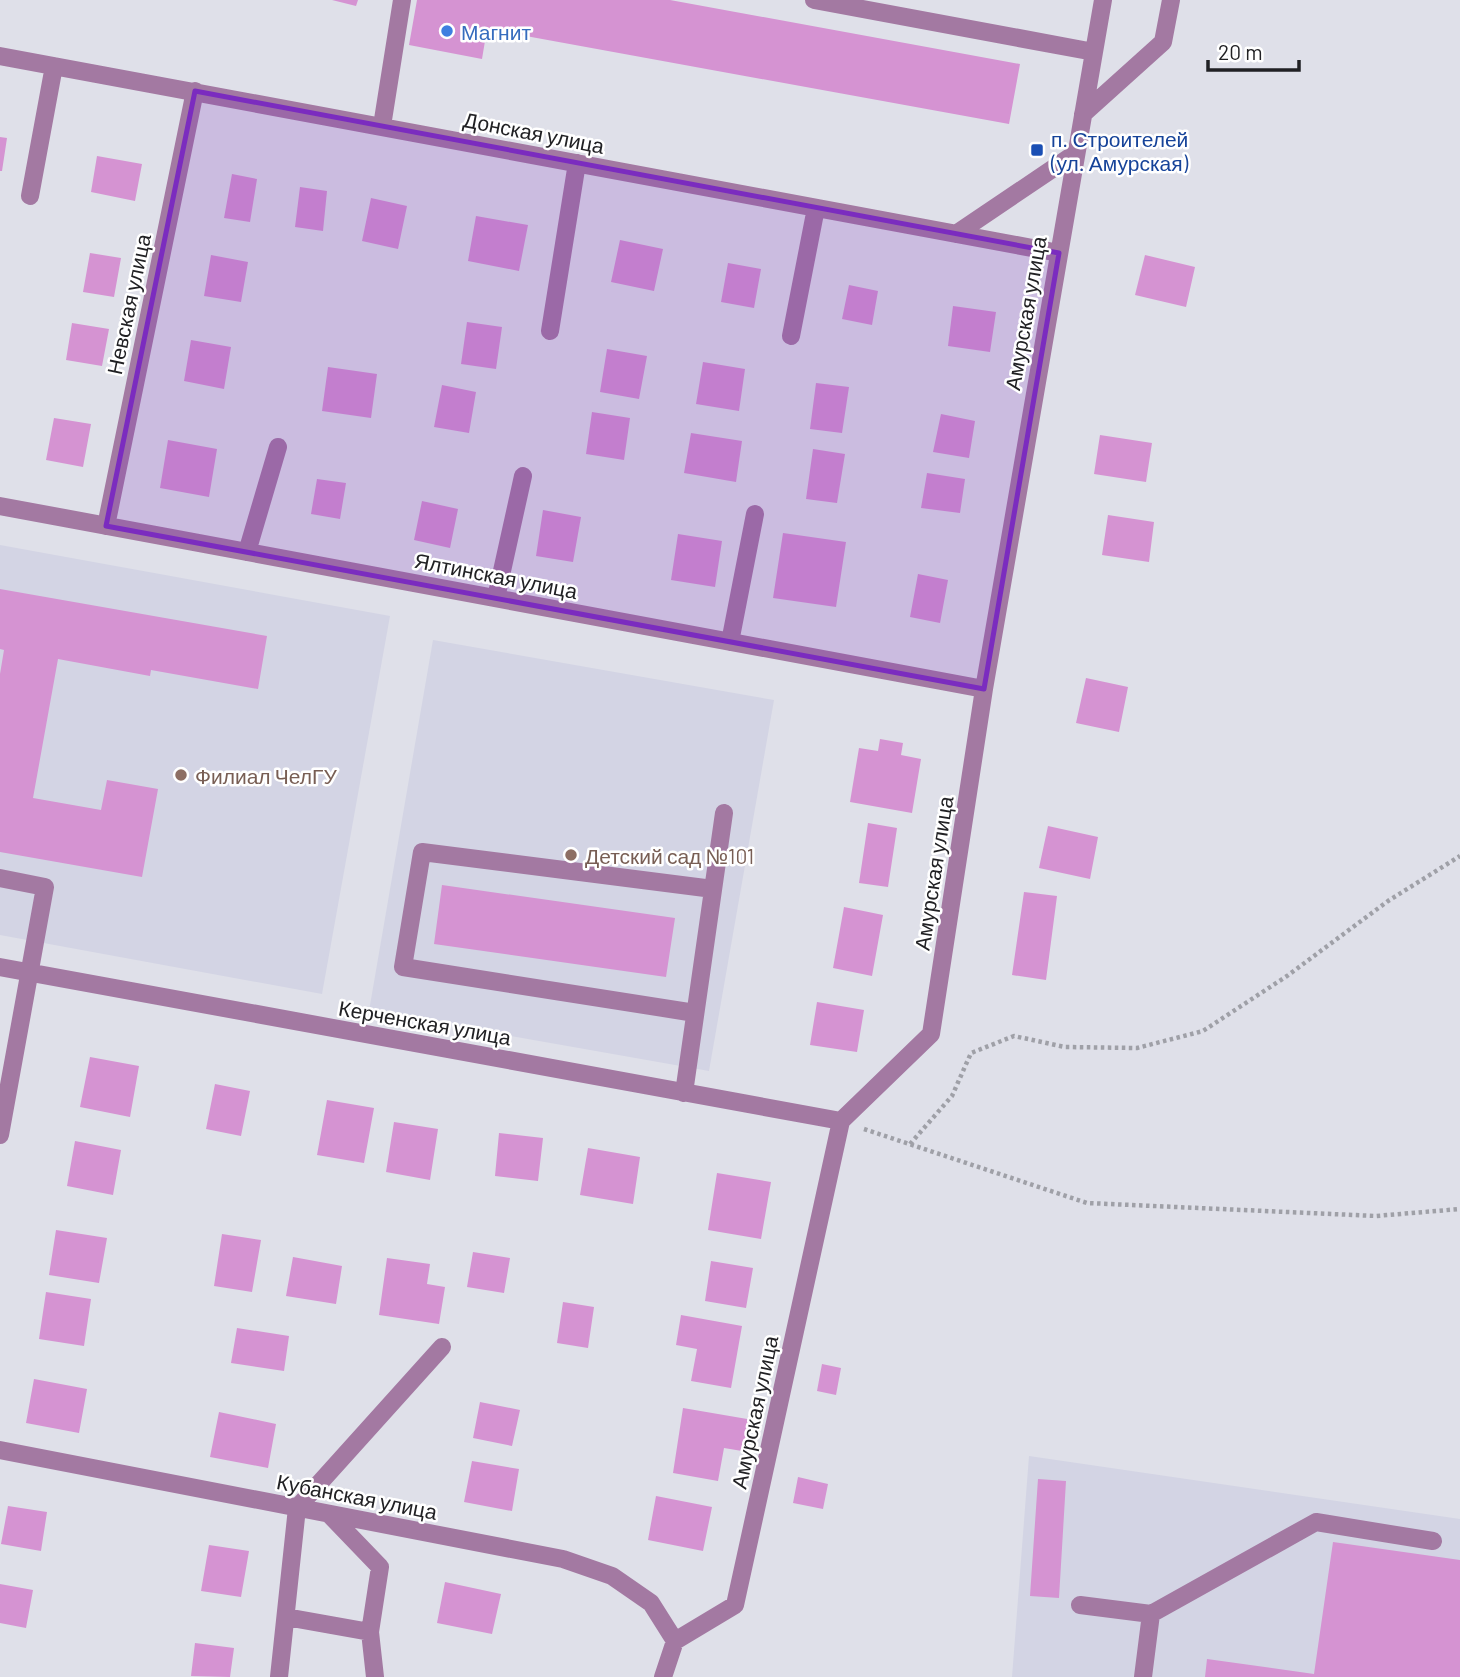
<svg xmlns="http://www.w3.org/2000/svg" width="1460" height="1677" font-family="Barlow,sans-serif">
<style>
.built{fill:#d3d4e4}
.building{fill:#d593d2}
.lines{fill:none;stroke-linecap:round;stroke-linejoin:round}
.path{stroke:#9fa0a7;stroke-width:4.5;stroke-dasharray:3.5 3.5;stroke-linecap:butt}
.minor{stroke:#a379a2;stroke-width:18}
.marked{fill:#7b2cbf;fill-opacity:0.2;stroke:#7b2cbf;stroke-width:5;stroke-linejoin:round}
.shop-dot{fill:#3f7fe0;stroke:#fff;stroke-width:2.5}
.transit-dot{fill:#1a4fb4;stroke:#fff;stroke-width:2.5}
.education-dot{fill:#8d6e63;stroke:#fff;stroke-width:2.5}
.labels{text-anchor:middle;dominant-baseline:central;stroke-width:5;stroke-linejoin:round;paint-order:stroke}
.shop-label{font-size:21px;fill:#366cbe;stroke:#fff;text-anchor:start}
.street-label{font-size:21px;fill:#212124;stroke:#fff}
.transit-label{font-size:21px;fill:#164399;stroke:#fff;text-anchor:start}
.education-label{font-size:21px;fill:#785e54;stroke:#fff;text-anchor:start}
</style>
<rect width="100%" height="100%" fill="#dfe0e9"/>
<path class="built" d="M0 545 390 616 322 994 0 935Z
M433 640 774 700 709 1071 369 1011Z
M1029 1456 1460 1519V1677H1012Z"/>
<path class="building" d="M332 0H358L356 6Z
M417 0H670L1020 64 1009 124 487 29 482 59 409 45Z
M0 137 7 138 2 171H0Z
M97 156 142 164 135 201 91 192Z
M232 174 257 179 250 222 224 218Z
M300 187 327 191 323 231 295 227Z
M371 198 407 206 398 249 362 241Z
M476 216 528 225 519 271 468 261Z
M620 240 663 249 654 291 611 282Z
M90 253 121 258 114 297 83 292Z
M211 255 248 262 241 302 204 296Z
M1145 255 1195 267 1186 307 1135 295Z
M728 263 761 269 754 308 721 302Z
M849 285 878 291 872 325 842 319Z
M953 306 996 312 990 352 948 346Z
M467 322 502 327 496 369 461 364Z
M72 323 109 329 102 366 66 360Z
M191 340 231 347 224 389 184 381Z
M607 349 647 356 639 399 600 392Z
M703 362 745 369 739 411 696 404Z
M328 367 377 374 371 418 322 411Z
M816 383 849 387 842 433 810 429Z
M442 385 476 392 469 433 434 427Z
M592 412 630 418 624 460 586 454Z
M941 414 975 421 969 458 933 452Z
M54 418 91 424 83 467 46 460Z
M691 433 742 441 736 482 684 473Z
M1100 435 1152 443 1146 482 1094 474Z
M168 440 217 449 209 497 160 488Z
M813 449 845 454 837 503 806 499Z
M927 473 965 479 960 513 921 508Z
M317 479 346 483 340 519 311 514Z
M422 501 458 509 450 548 414 540Z
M543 510 581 517 573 562 536 556Z
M1108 515 1154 522 1149 562 1102 555Z
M783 533 846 542 836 607 773 598Z
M678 534 722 541 715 587 671 580Z
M918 574 948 580 940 623 910 617Z
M0 589 267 636 258 689 151 670 150 676 58 659 33 798 101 810 107 780 158 789 142 877 0 852V674L4 650 0 649Z
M1086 678 1128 687 1119 732 1076 723Z
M880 739 903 743 901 755 921 759 912 813 850 802 859 748 878 751Z
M868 823 897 828 888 887 859 883Z
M1048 826 1098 837 1090 879 1039 868Z
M442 885 675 918 666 977 434 944Z
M1024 892 1057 896 1046 980 1012 975Z
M844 907 883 915 872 976 833 968Z
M817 1002 864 1010 857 1052 810 1045Z
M90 1057 139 1066 130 1117 80 1107Z
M215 1084 250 1091 241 1136 206 1129Z
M327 1100 374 1108 364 1163 317 1155Z
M394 1122 438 1129 430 1180 386 1172Z
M499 1133 543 1138 538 1181 495 1176Z
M75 1141 121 1150 113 1195 67 1186Z
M588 1148 640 1157 633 1204 580 1195Z
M717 1173 771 1182 761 1239 708 1230Z
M56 1230 107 1238 99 1283 49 1275Z
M222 1234 261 1240 252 1292 214 1286Z
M473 1252 510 1258 504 1293 467 1287Z
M293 1257 342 1266 336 1304 286 1296Z
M387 1258 430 1264 427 1284 445 1287 439 1324 379 1315Z
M711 1261 753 1268 746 1308 705 1301Z
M46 1292 91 1299 84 1346 39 1339Z
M563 1302 594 1307 588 1348 557 1343Z
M681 1315 742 1326 731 1388 691 1381 697 1349 676 1345Z
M237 1328 289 1336 284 1371 231 1363Z
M822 1364 841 1368 836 1395 817 1391Z
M34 1379 87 1389 79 1433 26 1423Z
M480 1402 520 1410 512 1446 473 1438Z
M683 1408 753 1420 748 1452 724 1448 718 1481 673 1473Z
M219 1412 276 1424 268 1468 210 1457Z
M472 1461 519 1469 512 1511 464 1502Z
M798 1477 828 1484 823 1509 793 1503Z
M1038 1479 1066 1481 1059 1598 1030 1596Z
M656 1496 712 1507 703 1551 648 1540Z
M8 1506 47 1512 41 1551 1 1544Z
M1333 1542 1460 1560V1677H1205L1207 1659 1314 1674Z
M209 1545 249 1551 241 1597 201 1591Z
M445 1582 501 1594 492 1634 437 1623Z
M0 1584 33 1590 26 1628 0 1623Z
M195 1643 234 1648 230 1677 191 1676Z"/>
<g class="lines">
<path class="path" d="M864 1129 1087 1203 1376 1216 1460 1209
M910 1144 952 1096 971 1053 1014 1036 1065 1047 1137 1048 1203 1031 1287 976 1388 901 1460 856"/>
<path class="minor" d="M814 0 1094 52
M0 56 1059 253
M1083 114 1163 42 1171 0
M382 126 402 0
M30 196 54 66
M956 234 1076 153
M550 331 577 163
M791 336 816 208
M0 506 984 689
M106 526 195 91
M247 552 278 447
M496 598 523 476
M730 642 755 514
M0 878 45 887 0 1135
M0 967 841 1121
M695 1013 403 967 422 852 713 889
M684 1093 724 813
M0 1450 563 1559 612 1576 651 1603 675 1641
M329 1514 380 1567 370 1632 375 1677
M1080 1605 1151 1614
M286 1617 370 1632
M279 1677 297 1508 442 1347
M663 1677 675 1641 735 1605 841 1121 931 1034 984 689 1103 0
M1143 1677 1151 1614 1316 1522 1433 1541"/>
</g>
<path class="marked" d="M195 91 1059 253 984 689 106 526Z"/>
<circle class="shop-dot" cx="447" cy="31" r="7"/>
<rect class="transit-dot" x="1030" y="143" width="14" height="14" rx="3.5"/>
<g class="education-dot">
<circle cx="181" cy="775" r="7"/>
<circle cx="571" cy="855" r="7"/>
</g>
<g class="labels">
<g class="shop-label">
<text x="461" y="31">Магнит</text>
</g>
<g class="street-label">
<text transform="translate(534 132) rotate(11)">Донская улица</text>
<text transform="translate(128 304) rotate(-78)">Невская улица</text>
<text transform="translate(1025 313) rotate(-80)">Амурская улица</text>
<text transform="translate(496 575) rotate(11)">Ялтинская улица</text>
<text transform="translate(933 873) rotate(-81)">Амурская улица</text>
<text transform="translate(425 1022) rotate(10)">Керченская улица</text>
<text transform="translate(754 1412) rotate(-78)">Амурская улица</text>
<text transform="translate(357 1496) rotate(11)">Кубанская улица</text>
</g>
<g class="transit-label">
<text x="1051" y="138">п. Строителей<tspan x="1051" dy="24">(ул. Амурская)</tspan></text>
</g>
<g class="education-label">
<text x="195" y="775">Филиал ЧелГУ</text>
<text x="585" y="855">Детский сад №101</text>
</g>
</g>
<path d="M1208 60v10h91v-10" fill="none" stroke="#212124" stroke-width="3.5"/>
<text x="1218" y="60" font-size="21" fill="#212124" stroke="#ffffff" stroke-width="5" paint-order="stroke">20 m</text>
</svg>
